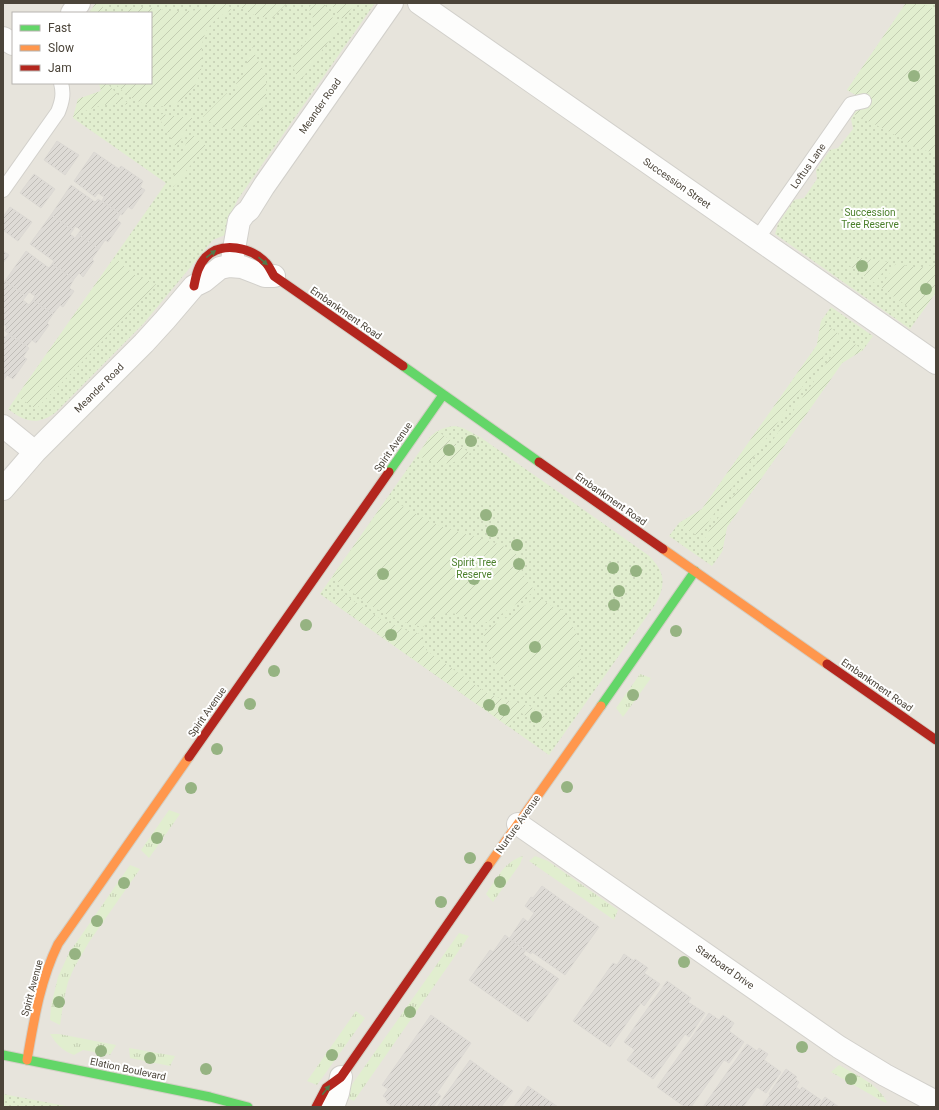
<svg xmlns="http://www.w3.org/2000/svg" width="939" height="1110" font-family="Roboto,sans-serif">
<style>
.residential{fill:#e7e4dc;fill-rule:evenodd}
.grass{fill:url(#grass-tufts)}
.park{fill:url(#park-dots)}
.garden{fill:url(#garden-furrows)}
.building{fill:url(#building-hatch);stroke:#dcd9d4}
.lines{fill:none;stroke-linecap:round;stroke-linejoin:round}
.lane-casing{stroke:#d2d0cb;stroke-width:16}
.street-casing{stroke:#d2d0cb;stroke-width:24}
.fast-casing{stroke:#d3cfc5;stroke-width:11}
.slow-casing{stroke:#d3cfc5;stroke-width:11}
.jam-casing{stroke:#d3cfc5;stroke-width:11}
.lane{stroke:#fdfdfc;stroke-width:14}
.street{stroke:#fdfdfc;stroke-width:22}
.fast{stroke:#63d668;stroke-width:9}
.slow{stroke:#ff974d;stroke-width:9}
.jam{stroke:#b3261e;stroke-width:9}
.tree{fill:#96b382}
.oneway{fill:#537749}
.labels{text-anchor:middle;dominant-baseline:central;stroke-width:4;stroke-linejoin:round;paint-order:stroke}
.street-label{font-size:10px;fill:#4b4439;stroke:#fff}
.park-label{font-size:10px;fill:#4a7f2a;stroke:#fff}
</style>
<defs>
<pattern id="grass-tufts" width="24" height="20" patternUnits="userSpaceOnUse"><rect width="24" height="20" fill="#e1eecf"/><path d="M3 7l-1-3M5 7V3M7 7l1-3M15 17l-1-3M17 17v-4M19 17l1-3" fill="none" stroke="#c3cdb2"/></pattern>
<pattern id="park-dots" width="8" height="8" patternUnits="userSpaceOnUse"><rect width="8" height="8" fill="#e1eecf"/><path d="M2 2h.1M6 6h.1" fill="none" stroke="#c3cdb2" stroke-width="1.8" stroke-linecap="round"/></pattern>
<pattern id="garden-furrows" width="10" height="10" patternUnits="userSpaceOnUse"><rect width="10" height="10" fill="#e1eecf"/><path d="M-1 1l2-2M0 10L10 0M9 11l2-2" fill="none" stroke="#c3cdb2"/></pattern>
<pattern id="building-hatch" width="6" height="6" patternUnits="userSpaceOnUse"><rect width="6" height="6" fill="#dedbd6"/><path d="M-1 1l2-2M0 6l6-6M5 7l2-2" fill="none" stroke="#c0bdb8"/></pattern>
</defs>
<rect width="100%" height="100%" fill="#f4f2ee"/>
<path class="residential" d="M3 3H936V1107H3ZM13 13H151V83H13Z"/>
<path class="grass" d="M640 674 651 678 623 717 616 708Z
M169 810 180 814 149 858 141 850Z
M523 856 520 864 493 902 486 894C497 878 504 862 523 856Z
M535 856 548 861 618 910 614 920 529 861Z
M130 865 140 869 89 942 74 968 68 982 64 999 60 1025 50 1020 51 1006 58 977 69 953Z
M459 933 469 936 354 1101 345 1097 353 1083Z
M356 1011 365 1018 317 1085 307 1081Z
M50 1034H59L116 1045 110 1055 83 1050 74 1055C63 1051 56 1044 50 1034Z
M129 1048 175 1056 170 1066 130 1058Z
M839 1065C856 1075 877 1083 887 1102L886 1103 882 1101 831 1072Z"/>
<path class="park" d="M96 3H375L238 199 232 211 230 225 228 232 225 235 213 240 144 323 56 412C38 426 25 422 8 409L166 183 73 118 78 99 101 91 99 83H151V13H89Z
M906 3H936V292L910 329 775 234 778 224 794 200 804 198 817 179 816 170 830 150 838 148 853 129 851 119C857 110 858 109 869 106L867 95H856L847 90Z
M831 307 873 336 863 350 842 363 784 446 727 527 722 552 712 566 669 536 679 523 702 509 817 345 821 321Z
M455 426 463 428 480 437 648 555C664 570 667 583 656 603L549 755 320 594 429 438C437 430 444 427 455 426Z
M3 1094 71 1107H3Z"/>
<path class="garden" d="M96 3H102L103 5 102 13H89Z
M220 3H227L231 10C220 16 210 22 205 34 199 47 204 61 200 74 186 117 140 114 115 83H151V13H120C143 0 163 13 187 11 198 11 209 7 220 3Z
M237 3H287L272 18C260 18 244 13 237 3Z
M312 3H324L331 16 340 25 301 80C278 55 312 45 314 26 315 19 310 14 309 8Z
M331 3H355L343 20 338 14Z
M906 3H922L936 10V153L919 149 888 131 854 114 858 109 869 106 867 95H856L847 90Z
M254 45C253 57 261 63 264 73 271 92 263 121 242 127 227 132 214 126 203 117L227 93 232 97 239 90 236 84C248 72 246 58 254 45Z
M99 83H107L117 94 130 105C110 102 90 106 73 118L78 99 101 91Z
M162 114 179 117H192V119L177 146 174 145C171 136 161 124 159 116Z
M191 134 206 146 173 187 171 186 180 156Z
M114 258 135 275 156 284 133 310 36 409 17 396Z
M859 258 890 262 875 283 847 264 853 260Z
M896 264 920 268 936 264V292L920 315 880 287Z
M821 321 839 334 704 528 696 535 679 523 702 509 817 345Z
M845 337 863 350 842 363 784 446 727 527 722 552 704 540 709 531Z
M437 431 470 453C453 467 436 466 418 455L429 438Z
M388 497C406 508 423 520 443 527 467 536 496 539 518 555 519 570 526 579 535 591L500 615 479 626C463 610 437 608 423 627 386 620 361 599 332 577Z
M341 592C366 610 390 628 421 634L423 644 427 651 487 693 502 699 530 706 551 722 546 730 520 712 509 727 334 603Z
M539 596C546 603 553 608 563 610 570 622 579 634 581 649 582 661 578 671 571 680 549 708 518 696 500 671 492 660 487 645 483 632L511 615Z"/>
<path class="building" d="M57 141 79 155 65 175 44 160Z
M94 152 119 169 121 166 143 181 140 187 145 190 132 209 128 207 122 215 102 201 104 197 98 193 95 197 74 181Z
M34 174 55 189 41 208 20 193Z
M71 185 95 202 98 199 120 214 117 220 121 223 108 242 105 240 99 249 78 234 81 230 75 226 73 230 51 215Z
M10 207 32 222 18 241 3 230V217Z
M51 215 73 230 70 234 75 238 78 234 99 249 92 259 94 261 83 277 79 273 74 279 52 264 54 261 30 244Z
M3 251 9 255 3 263Z
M26 251 49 268 52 264 74 279 69 288 74 291 63 307 60 305 53 314 33 300 35 296 29 292 26 296 5 281Z
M5 281 26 296 23 300 29 305 33 300 53 314 47 323 49 325 36 343 32 340 27 346 5 331 7 327 3 324V283Z
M8 334 29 348 23 357 27 359 13 379 7 375 4 380 3 336 5 337Z
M542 886 599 927 565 975 532 952 531 954 509 939 523 918 528 922 534 913 525 906 531 897 533 898Z
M505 935 526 950 523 954 559 979 528 1022 469 980 490 950 493 952Z
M624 954 634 961 635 959 648 968 644 973 660 984 644 1006 641 1003 610 1047 573 1021 613 963 617 965Z
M667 981 691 998 688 1002 705 1013 689 1037 685 1034 653 1079 627 1060 635 1050 624 1042Z
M709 1013 719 1020 723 1015 734 1023 729 1031 744 1042 729 1063 724 1060 691 1107H685L657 1087Z
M431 1015 471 1043 437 1093 441 1096 433 1107H393L386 1102 387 1099 383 1096 388 1089 382 1085Z
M747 1044 757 1051 759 1048 768 1054 764 1060 781 1072 766 1093 757 1087 743 1107H703Z
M470 1060 513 1091 501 1107H437Z
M786 1069 797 1077 795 1079 799 1082 796 1087 800 1090 802 1087 821 1100 816 1107H762L770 1095 769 1094Z
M528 1086 558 1107H514Z
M825 1097 839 1107H818Z"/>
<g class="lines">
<g class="lane-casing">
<path id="lane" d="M3 190 58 112C62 102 64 94 61 83
M757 239 851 104 864 101"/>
</g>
<g class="street-casing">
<path id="street" d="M419 3 936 363
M72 13 79 3
M3 38 13 44
M231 266 239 221 244 214 249 210 264 186 392 3
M3 426 35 452
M3 489 35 452 144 343 165 320 194 286 204 281 220 268 229 266 242 267 265 276H274
M518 824 839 1047 885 1075 936 1102
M333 1107 338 1093 341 1077"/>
</g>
<g class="fast-casing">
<path id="fast" d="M403 366 539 462
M389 472 443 395
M601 706 695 571
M3 1055 210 1097 248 1107"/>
</g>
<g class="slow-casing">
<path id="slow" d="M663 549 827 664
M488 866 601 706
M27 1060C34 1020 40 981 58 944L189 757"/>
</g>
<g class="jam-casing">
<path id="jam" d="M194 286C196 276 198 265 206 257 222 241 251 247 266 263 269 266 271 271 274 276L403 366
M539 462 663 549
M827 664 936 740
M189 757 389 472
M316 1107 326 1088 341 1077 488 866"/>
</g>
<use href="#lane" class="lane"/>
<use href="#street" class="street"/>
<use href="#fast" class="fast"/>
<use href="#slow" class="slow"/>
<use href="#jam" class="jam"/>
</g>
<g class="tree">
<circle cx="914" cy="76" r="6"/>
<circle cx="862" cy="266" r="6"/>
<circle cx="926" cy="289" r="6"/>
<circle cx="471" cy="441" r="6"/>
<circle cx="449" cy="450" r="6"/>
<circle cx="486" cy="515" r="6"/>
<circle cx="492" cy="531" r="6"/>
<circle cx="517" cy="545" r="6"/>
<circle cx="519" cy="564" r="6"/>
<circle cx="613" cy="568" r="6"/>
<circle cx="636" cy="571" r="6"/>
<circle cx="383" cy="574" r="6"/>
<circle cx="474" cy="579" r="6"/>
<circle cx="619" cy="591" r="6"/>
<circle cx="614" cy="605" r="6"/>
<circle cx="306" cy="625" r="6"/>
<circle cx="676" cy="631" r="6"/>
<circle cx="391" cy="635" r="6"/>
<circle cx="535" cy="647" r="6"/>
<circle cx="274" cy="671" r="6"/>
<circle cx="633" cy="695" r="6"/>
<circle cx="250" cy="704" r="6"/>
<circle cx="489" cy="705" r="6"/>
<circle cx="504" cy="710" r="6"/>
<circle cx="536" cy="717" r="6"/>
<circle cx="217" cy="749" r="6"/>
<circle cx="567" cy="787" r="6"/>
<circle cx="191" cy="788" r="6"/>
<circle cx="157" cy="838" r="6"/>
<circle cx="470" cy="858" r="6"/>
<circle cx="500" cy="882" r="6"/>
<circle cx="124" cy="883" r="6"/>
<circle cx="441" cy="902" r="6"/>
<circle cx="97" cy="921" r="6"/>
<circle cx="75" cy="954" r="6"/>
<circle cx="684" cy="962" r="6"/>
<circle cx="59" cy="1002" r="6"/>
<circle cx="410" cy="1012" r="6"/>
<circle cx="802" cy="1047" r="6"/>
<circle cx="101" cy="1051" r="6"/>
<circle cx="332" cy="1055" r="6"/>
<circle cx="150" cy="1058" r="6"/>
<circle cx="206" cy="1069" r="6"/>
<circle cx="851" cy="1079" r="6"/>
</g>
<defs><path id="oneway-solid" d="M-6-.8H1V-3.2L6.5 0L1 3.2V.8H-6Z"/></defs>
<g class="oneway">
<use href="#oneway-solid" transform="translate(211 254) rotate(-37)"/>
<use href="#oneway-solid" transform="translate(263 261) rotate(40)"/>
<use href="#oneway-solid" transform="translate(326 1090) rotate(-51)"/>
</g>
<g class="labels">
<g class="street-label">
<text transform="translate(320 106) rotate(-55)">Meander Road</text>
<text transform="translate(808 166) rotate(-55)">Loftus Lane</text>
<text transform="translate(677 183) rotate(35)">Succession Street</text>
<text transform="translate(346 313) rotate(35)">Embankment Road</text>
<text transform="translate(99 388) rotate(-45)">Meander Road</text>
<text transform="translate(393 447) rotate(-55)">Spirit Avenue</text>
<text transform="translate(611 499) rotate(35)">Embankment Road</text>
<text transform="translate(877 685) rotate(35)">Embankment Road</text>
<text transform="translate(207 712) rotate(-55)">Spirit Avenue</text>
<text transform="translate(518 824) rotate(-55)">Nurture Avenue</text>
<text transform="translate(725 967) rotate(35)">Starboard Drive</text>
<text transform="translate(32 988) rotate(-75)">Spirit Avenue</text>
<text transform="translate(128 1069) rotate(12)">Elation Boulevard</text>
</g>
<g class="park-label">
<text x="870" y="212">Succession<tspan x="870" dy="12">Tree Reserve</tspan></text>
<text x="474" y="562">Spirit Tree<tspan x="474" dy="12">Reserve</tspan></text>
</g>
</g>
<rect width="939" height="1110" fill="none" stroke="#4b4439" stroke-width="8"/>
<rect x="12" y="12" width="140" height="72" fill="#ffffff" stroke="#b7b4b0"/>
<rect x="20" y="25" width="20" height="6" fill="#63d668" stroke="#b7b4b0"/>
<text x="48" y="32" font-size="12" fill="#4b4439">Fast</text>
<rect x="20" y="45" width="20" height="6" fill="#ff974d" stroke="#b7b4b0"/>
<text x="48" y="52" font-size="12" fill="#4b4439">Slow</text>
<rect x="20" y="65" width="20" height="6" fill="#b3261e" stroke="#b7b4b0"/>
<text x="48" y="72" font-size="12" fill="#4b4439">Jam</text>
</svg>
